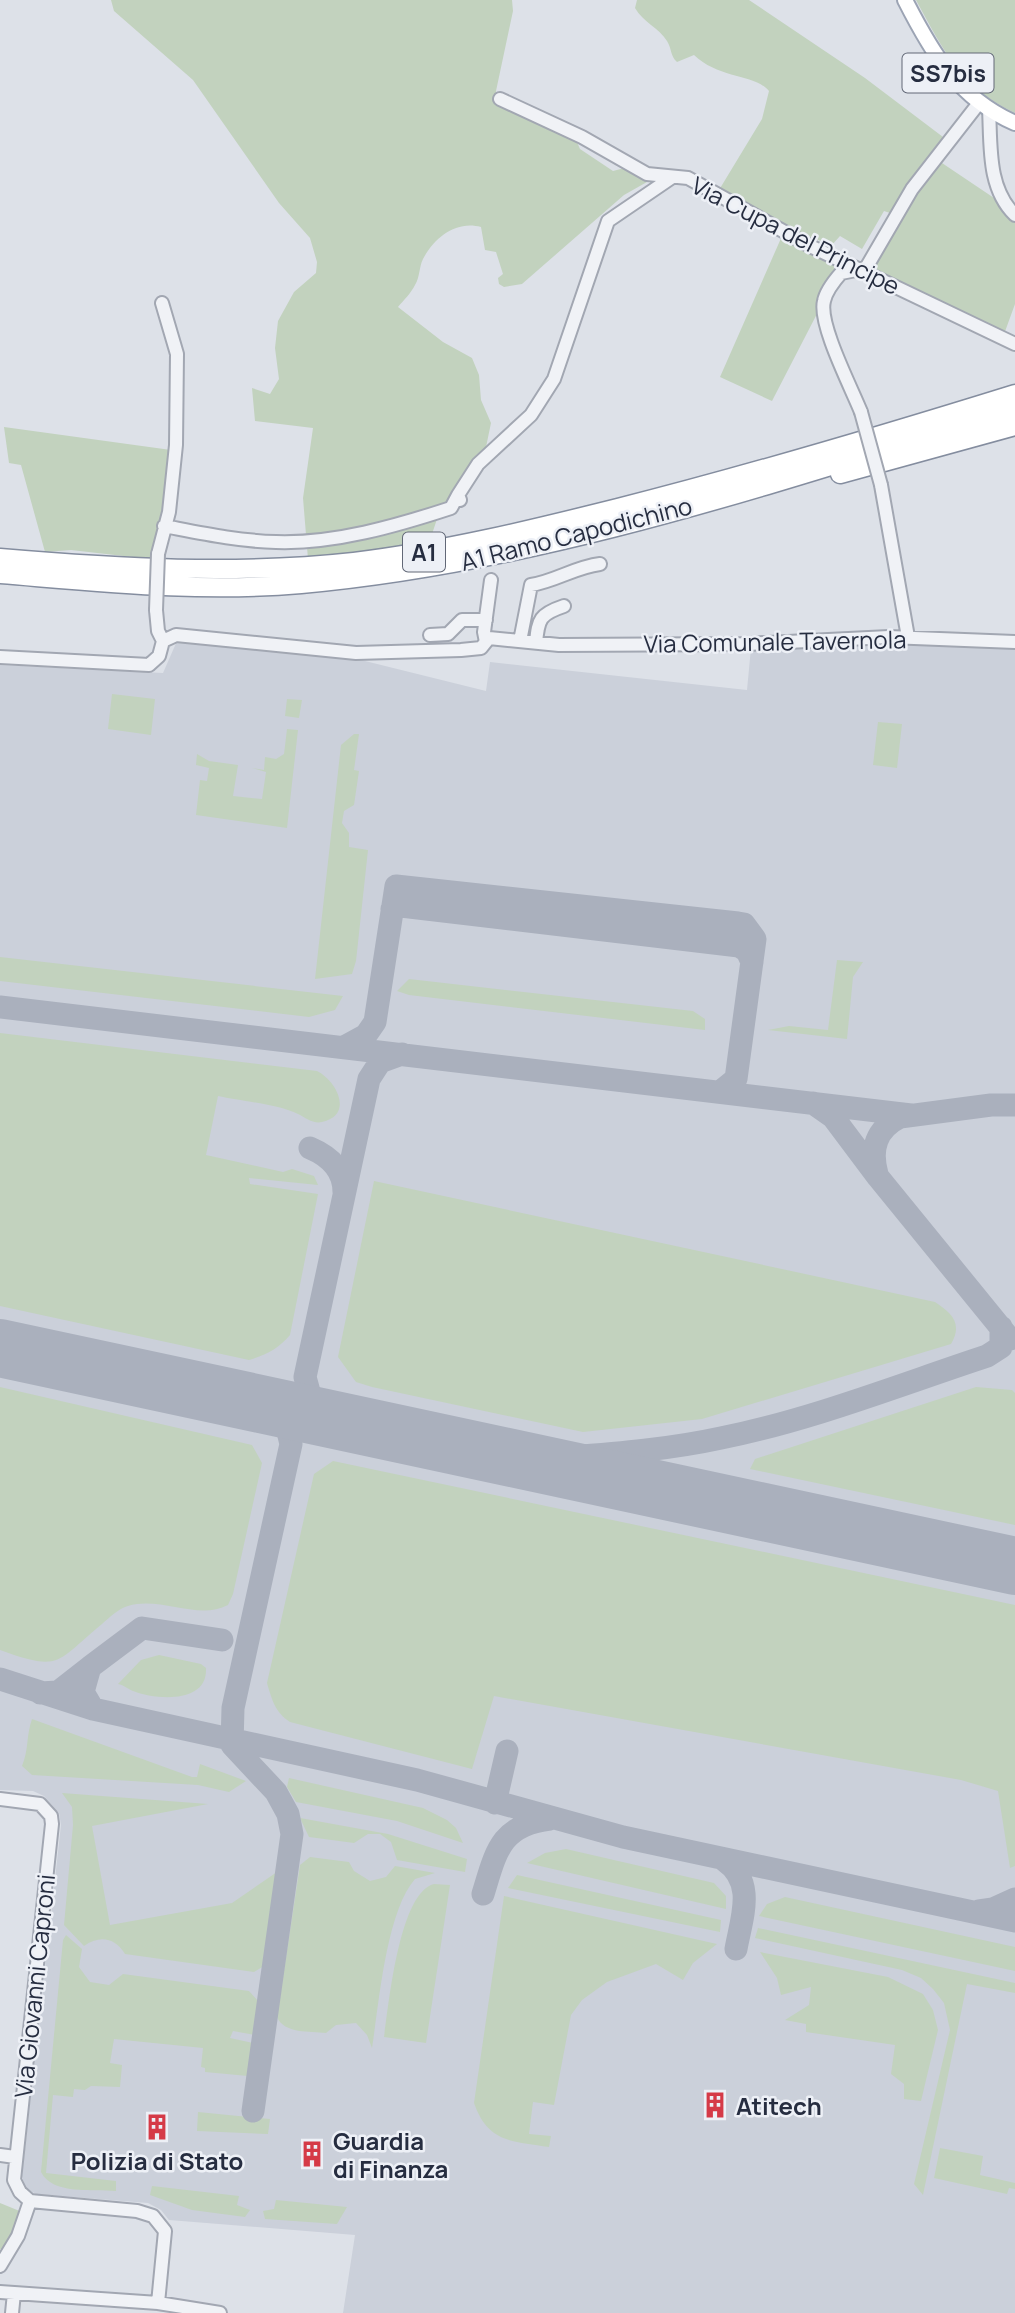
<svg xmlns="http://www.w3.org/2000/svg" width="1015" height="2313" font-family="Manrope,sans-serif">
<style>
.built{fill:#cbd0da}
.green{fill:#c2d2be}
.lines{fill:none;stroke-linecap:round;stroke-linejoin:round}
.taxiway{stroke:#aab0bd;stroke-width:23}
.runway{stroke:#aab0bd;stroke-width:58}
.minor-casing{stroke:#a2a7b2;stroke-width:16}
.major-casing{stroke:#9ca4b4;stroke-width:18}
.highway-casing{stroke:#848d9f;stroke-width:21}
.minor{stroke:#f0f2f6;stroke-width:12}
.major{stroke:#fff;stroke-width:14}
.highway{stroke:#fff;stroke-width:18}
.minor-bridge-casing{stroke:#a2a7b2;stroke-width:16;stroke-linecap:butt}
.minor-bridge{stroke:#f0f2f6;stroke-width:12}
.labels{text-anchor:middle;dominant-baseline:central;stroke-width:5;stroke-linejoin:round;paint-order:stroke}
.shield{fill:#edf0f6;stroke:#626877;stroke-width:2}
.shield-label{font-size:23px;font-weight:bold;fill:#262d40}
.street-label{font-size:24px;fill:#262d40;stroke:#edf0f6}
.poi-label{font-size:24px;font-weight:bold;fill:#262d40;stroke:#edf0f6;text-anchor:start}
</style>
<rect width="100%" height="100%" fill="#dde1e8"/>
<path class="built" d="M897 640 1015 647V2313H343L355 2235 169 2220 161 2210 148 2203 36 2194 25 2188 22 2176 61 1825 59 1813 44 1796 33 1791 0 1790V665L163 673 177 641 365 661 486 691 490 662 747 690 751 648Z"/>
<path class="green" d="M111 0H512L513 11 496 91 497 102 570 126 580 149 613 171 640 164 654 171 647 182 624 195 522 284 504 287 499 284 498 278 503 274 496 252 485 250 481 227C456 220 434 238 423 259 419 267 420 277 415 285 411 293 404 300 398 307L443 342 472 358 479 375 481 400 491 423 486 447 462 477 437 519 430 540 419 546 308 559 303 498 313 428 255 421 252 388 270 394 279 379 275 348 278 321 294 292 316 273 317 262 310 238 279 203 193 80 114 11Z
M637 0H749L865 78 943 137 912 177 890 213 884 211 862 249 840 236 831 246 812 237 808 242 719 190 762 119 769 91C755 74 719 79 694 55L677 62C670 56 672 49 667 41 659 28 643 22 635 8Z
M916 0H1015V113C960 87 944 51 916 0Z
M939 161 1003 204 1015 220V304L1003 337 873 270 916 194Z
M782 236 839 266 830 279 820 308 772 401 720 377Z
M4 427 171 450 164 508 150 559 71 550 45 552 21 465 9 463Z
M112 694 155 699 151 735 108 729Z
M287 699 302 700 299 718 285 716Z
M878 722 902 724 897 768 873 765Z
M287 729 298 730 287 828 196 815 200 780 207 781 209 768 196 765 197 754 209 761 238 765 233 796 262 799 266 772 252 768 264 770 265 757 276 759 284 754Z
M354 734H359L354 770 359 771 354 805 344 811 342 823 349 833V847L368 850 356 961 352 974 315 979 341 745Z
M0 957 343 996 335 1010 309 1017 0 981Z
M837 960 863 962 853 977 847 1039 768 1030 789 1026 828 1030Z
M409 979 693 1011 705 1019V1030L409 995 397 991Z
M0 1033 317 1071C337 1081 354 1115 322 1122 313 1124 306 1118 298 1114 278 1104 240 1101 218 1096L206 1155 283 1172 292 1169 314 1176 318 1185 249 1178 250 1184 318 1194 290 1335C278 1349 266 1355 249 1360L0 1306Z
M374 1181 935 1302C952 1313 963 1324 951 1344L702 1419 583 1432 372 1387 356 1382 338 1357Z
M0 1387 252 1445 262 1463 233 1594 228 1605C198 1621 161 1596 128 1606 118 1609 110 1617 102 1624 55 1663 61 1672 0 1650Z
M976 1387 1012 1390 1015 1393V1525L750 1469 755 1459Z
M333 1461 1015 1605V1866L1010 1868 998 1791 961 1780 494 1696 472 1769 290 1722C275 1712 272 1700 267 1683L314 1474Z
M159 1655 201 1664 206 1668C208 1704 156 1700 133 1691 128 1689 124 1685 118 1684L141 1660Z
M32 1719 192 1777H197L200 1764 246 1781 229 1792 198 1785 32 1775 22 1766C29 1749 26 1736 32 1719Z
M289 1778 423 1808 447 1820 456 1828 463 1843 397 1821 296 1802 287 1787Z
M62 1793 208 1804 92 1826 110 1925 232 1903 277 1872 264 1966 254 1972 125 1954C115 1937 99 1935 84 1946L64 1925 73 1825 72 1807Z
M300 1818 388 1834 467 1859 465 1872 397 1860 391 1842 380 1834H368L354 1843 309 1837Z
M566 1849 714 1883 726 1896V1909L527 1863 545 1853Z
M310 1857 349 1862 354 1871 370 1881 386 1877 395 1866 435 1873 415 1879C386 1912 379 2004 372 2048L367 2035 356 2023 336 2025 326 2033C310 2031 284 2034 277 2017L300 1865Z
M517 1875 721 1920 720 1932 508 1888Z
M434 1884 450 1885 426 2043 384 2037C389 2004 399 1893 434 1884Z
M504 1896 717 1944 693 1963 683 1980 656 1964 607 1982 582 2000 571 2015 554 2105 533 2102 529 2134 551 2136 549 2147C512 2141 488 2143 474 2103Z
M785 1897 1015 1947V1971L759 1916 767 1904Z
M758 1928 1015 1983V1993L967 1984 923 2195 914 2184 950 2030 944 2003 933 1989 921 1978 902 1970 755 1938Z
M66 1935 82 1949 79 1967 90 1982 109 1985 123 1974 249 1991 259 2002 255 2035 233 2031 230 2038 253 2043 248 2076 205 2072V2068L201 2067 203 2048 114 2039 110 2063 122 2065 120 2087 91 2086 85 2090 74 2089 73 2097 53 2095 46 2173 116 2181V2191C93 2189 52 2195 41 2172L63 1940Z
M760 1952 888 1977 923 1994 933 2010 938 2030 921 2101 904 2099V2084L891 2074 895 2045 806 2032V2024L785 2020 809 2005 811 1987 781 1995 777 1978Z
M198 2112 270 2119 268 2134 197 2131Z
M940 2148 983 2156 980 2175 1015 2183V2189L1009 2188 1007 2194 934 2178Z
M152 2186 239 2196 237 2205 250 2210 245 2217 192 2210 150 2195Z
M276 2200 347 2207 337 2224 265 2219 263 2211 274 2209Z
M0 2203 22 2212 3 2251 0 2249Z"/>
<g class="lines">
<path class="taxiway" d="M392 909 401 906 739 946 747 951 752 962
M0 1007 911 1115
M344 1047 366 1035 375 1022 396 886 738 923 744 924 755 939 736 1079 720 1092
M813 1103 833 1117 878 1177 1010 1339
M310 1148C329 1156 344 1169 344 1192
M877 1174C870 1149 876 1129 900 1117L991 1105H1015
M333 1419 311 1399 305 1377 369 1079 380 1062 402 1054
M525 1461C591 1455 657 1452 721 1438 811 1420 899 1385 987 1356L1001 1347V1327
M90 1667 142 1628 222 1640
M0 1679 93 1709 417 1780 623 1837 1015 1921
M40 1693 58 1692 90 1667 83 1692 93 1709
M495 1803 507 1751
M724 1860C756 1882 742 1916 736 1949
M483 1894C496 1852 500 1825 550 1819
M979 1911 993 1909 1015 1899
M253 2111 292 1834 288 1814 276 1792 232 1745 233 1708 291 1444 285 1419 265 1405"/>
<path class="runway" d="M0 1348 1015 1566"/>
<g class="minor-casing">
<path id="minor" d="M500 99 582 137 647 174 688 178 808 245 1015 344
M989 109C991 145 987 188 1015 215
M861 412C852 389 818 324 824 301 826 291 834 281 841 273L866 268 912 189 979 103
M881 485 908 637
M460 500 458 495 478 464 531 415 554 379 608 221 671 178
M164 526C201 533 238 541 276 542 334 544 396 526 451 508L458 495
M158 554 169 512 176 445 177 354 162 303
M156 610 158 631 163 641
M430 635 448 634 462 620H486
M520 641 531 585C556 581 575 567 600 564
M486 642 484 632 491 580
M536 643C538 619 540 614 564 606
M0 657 149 665 159 656 163 641 176 635 356 653 461 650 481 648 489 638 559 645 746 644 889 637 1015 642
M0 1799 40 1804 51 1816 52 1824 14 2180 20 2192 30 2201 137 2211 153 2216 165 2231 158 2303
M0 2155 15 2157
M0 2266 18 2236 30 2201
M0 2292 158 2303 220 2313
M12 2313 14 2293"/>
</g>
<g class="major-casing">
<path id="major" d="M905 0C932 53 958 98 1015 123"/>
</g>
<g class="highway-casing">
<path id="highway" d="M840 474 1015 426
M0 558C118 568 236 575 354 562 444 551 530 530 618 508 752 474 883 435 1015 394
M0 574C100 582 201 593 301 584 546 562 782 480 1015 409"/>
</g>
<use href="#minor" class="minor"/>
<use href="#major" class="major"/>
<use href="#highway" class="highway"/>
<g class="minor-bridge-casing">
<path id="minor-bridge" d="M861 412 881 485
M156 610 158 554"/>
</g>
<use href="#minor-bridge" class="minor-bridge"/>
</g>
<defs>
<g id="building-bare" transform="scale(2.1)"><path d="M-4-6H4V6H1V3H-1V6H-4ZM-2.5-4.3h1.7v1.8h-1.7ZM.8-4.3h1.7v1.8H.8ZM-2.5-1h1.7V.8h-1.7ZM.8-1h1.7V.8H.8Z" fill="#d53a47" stroke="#edf0f6" stroke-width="2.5" paint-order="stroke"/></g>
</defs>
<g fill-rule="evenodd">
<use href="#building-bare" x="715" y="2105"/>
<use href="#building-bare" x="157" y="2127"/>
<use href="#building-bare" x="312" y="2154"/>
</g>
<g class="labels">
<g class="shield">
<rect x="902.5" y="53.5" width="91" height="39" rx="5"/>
<rect x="403" y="532.5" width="42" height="39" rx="5"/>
</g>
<g class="shield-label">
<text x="948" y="73">SS7bis</text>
<text x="424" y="552">A1</text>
</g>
<g class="street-label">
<text transform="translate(796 235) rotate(27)">Via Cupa del Principe</text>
<text transform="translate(576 533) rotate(-14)">A1 Ramo Capodichino</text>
<text transform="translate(775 641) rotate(-1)">Via Comunale Tavernola</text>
<text transform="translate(34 1986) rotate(-84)">Via Giovanni Caproni</text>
</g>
<g class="poi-label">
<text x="736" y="2105">Atitech</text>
<text x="333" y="2140">Guardia<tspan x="333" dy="28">di Finanza</tspan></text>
<text x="157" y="2160" text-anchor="middle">Polizia di Stato</text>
</g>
</g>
</svg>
